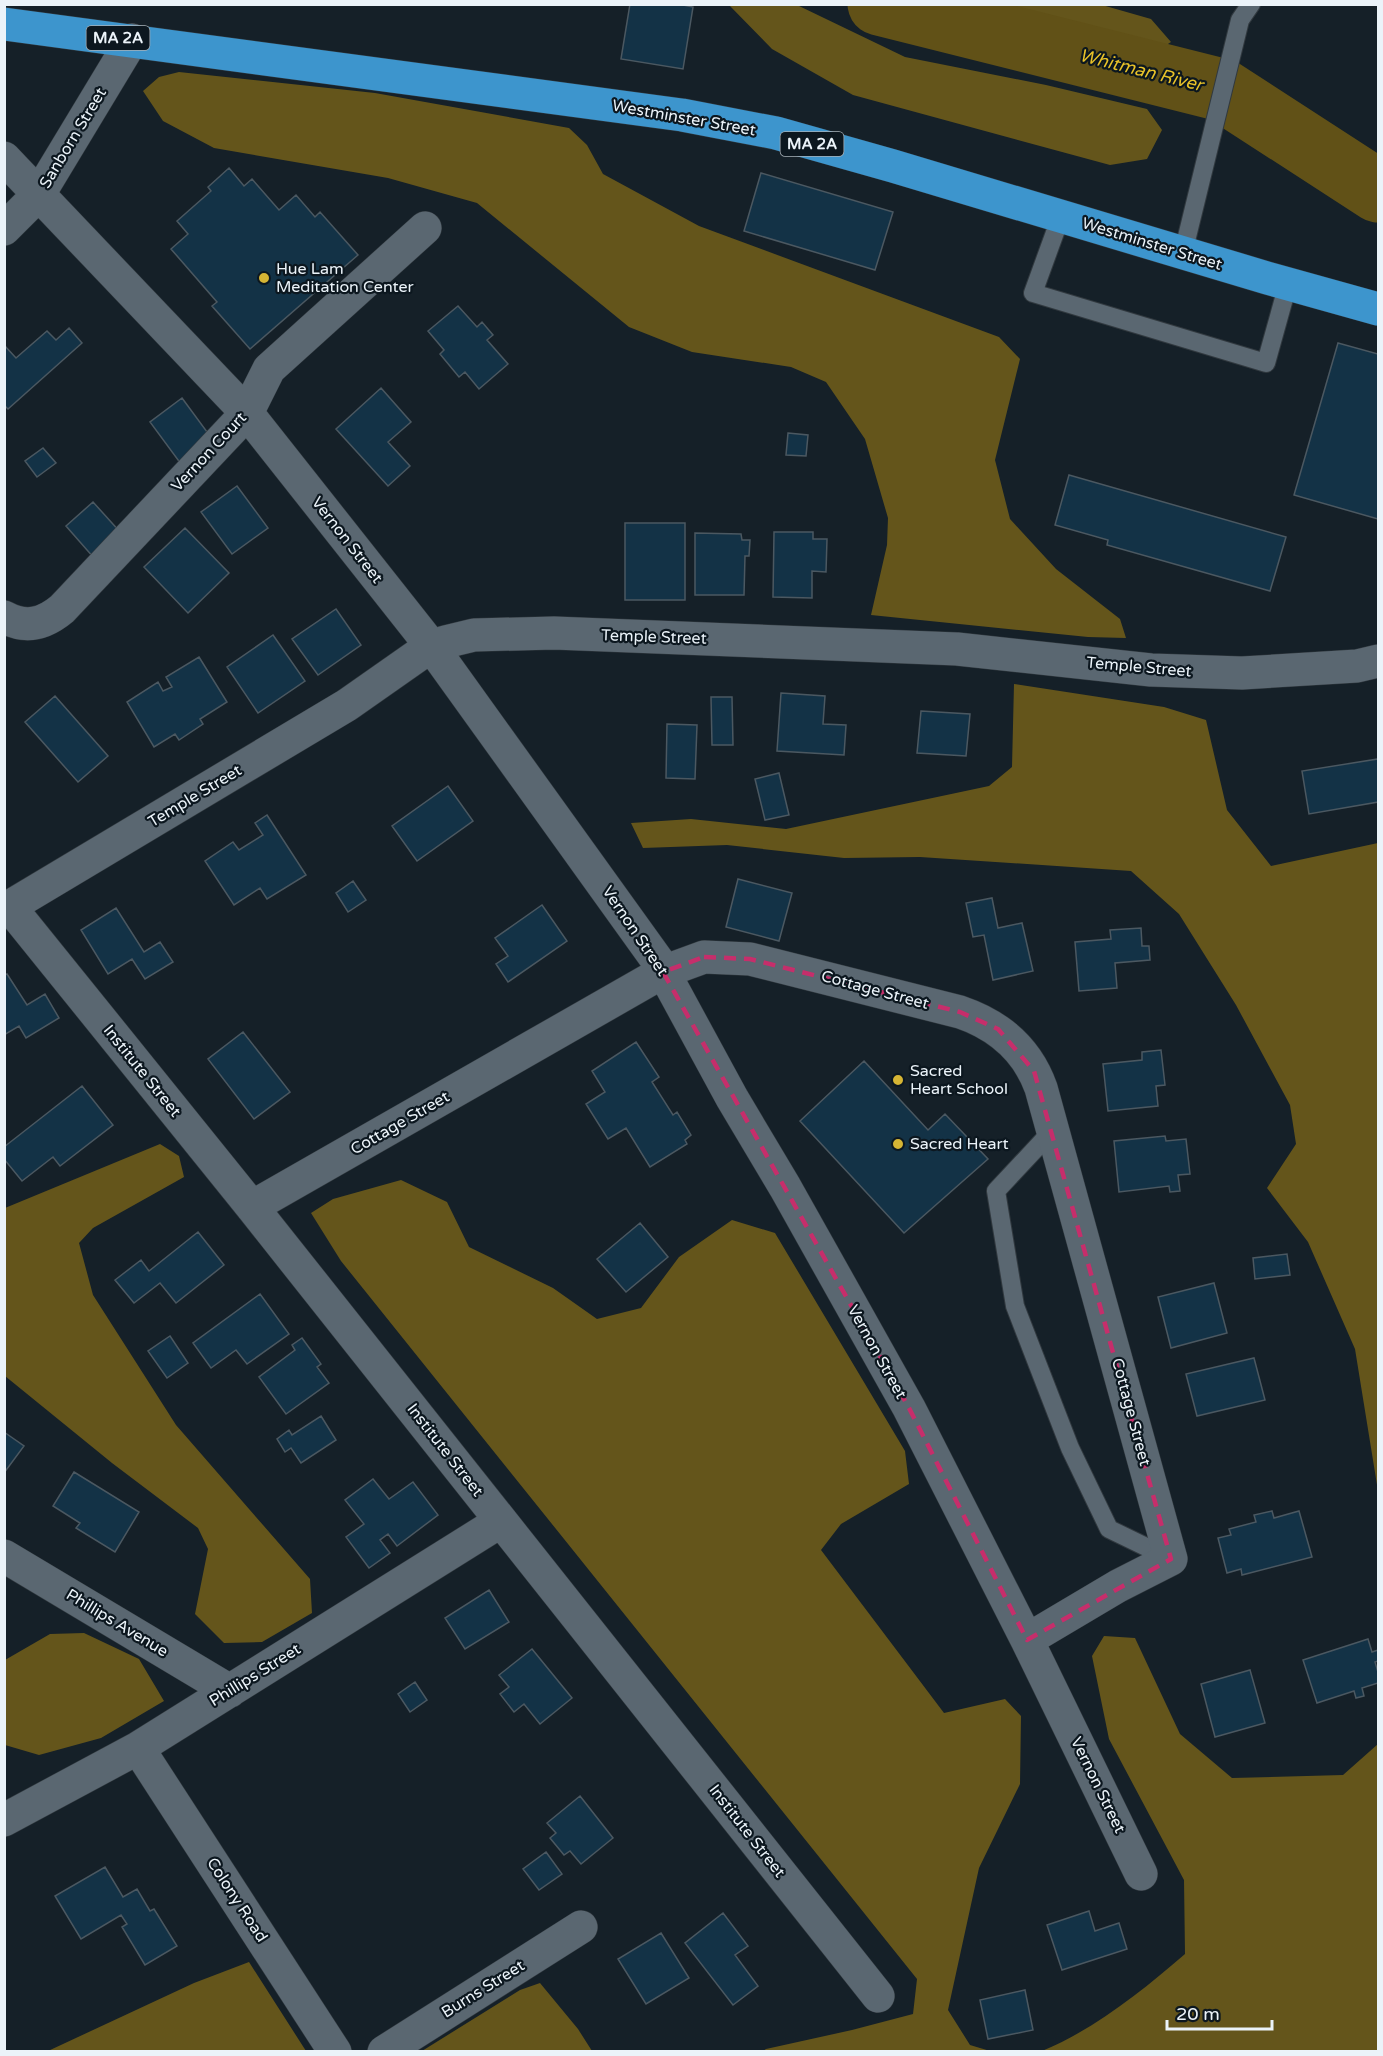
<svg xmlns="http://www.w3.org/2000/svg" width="1383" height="2056" font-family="'Varela Round',sans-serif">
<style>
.forest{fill:#64551b}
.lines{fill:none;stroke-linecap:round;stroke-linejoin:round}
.river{stroke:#615117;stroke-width:63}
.building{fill:#133246;stroke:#4b5861;stroke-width:1.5}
.lane-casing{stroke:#31393f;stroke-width:20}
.street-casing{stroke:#31393f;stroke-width:34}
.highway-casing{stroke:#31393f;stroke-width:34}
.lane{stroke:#5a6771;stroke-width:18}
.street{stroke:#5a6771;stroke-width:33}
.highway{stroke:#3d95cd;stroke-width:33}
.marked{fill:none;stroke:#c62e6b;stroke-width:4.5;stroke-dasharray:12 8;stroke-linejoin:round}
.poi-dot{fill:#d6b534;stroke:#0c171f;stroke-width:2}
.labels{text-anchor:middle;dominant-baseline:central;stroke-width:4.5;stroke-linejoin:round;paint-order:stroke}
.shield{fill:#0c171f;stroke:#a8b1b8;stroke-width:1.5}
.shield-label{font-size:15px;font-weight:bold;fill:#ebf3f9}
.street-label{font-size:16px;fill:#ebf3f9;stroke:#0c171f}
.poi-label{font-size:16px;fill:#ebf3f9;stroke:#0c171f;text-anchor:start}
.water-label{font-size:18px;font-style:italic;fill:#e8c229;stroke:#0c171f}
</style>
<rect width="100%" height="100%" fill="#152028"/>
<path class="forest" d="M729 5H797L905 57 1046 85 1147 109 1162 130 1147 159 1110 165 853 95 772 49Z
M939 5H1102L1151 19 1171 42 1151 55 1069 31Z
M179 72 375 93 569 128 587 145 603 174 699 226 999 337 1020 359 995 460 1010 519 1056 569 1120 619 1126 638 1088 637 871 615 887 545 888 518 865 439 826 382 791 367 692 352 629 327 477 203 388 178 214 148 163 121 143 91 159 77Z
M1014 684 1164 707 1206 720 1227 810 1271 866 1378 843V1491L1355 1349 1308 1242 1267 1188 1296 1144 1290 1105 1236 1005 1179 914 1131 871 920 857 844 858 727 845 643 848 631 823 691 819 786 829 989 786 1012 767Z
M160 1144 179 1156 184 1177 93 1228 79 1243 93 1295 176 1425 310 1579 312 1613 262 1642 224 1643 195 1614 208 1549 198 1528 112 1463 5 1376V1208Z
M401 1180 447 1202 469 1247 553 1288 597 1319 641 1308 679 1257 732 1220 775 1233 905 1451 909 1484 841 1524 821 1550 944 1713 1005 1699 1021 1716 1020 1784 979 1868 948 2010 970 2045 990 2051H763L766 2049 852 2030 913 2014 917 1979 341 1261 311 1213 333 1199Z
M84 1633 139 1659 164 1701 101 1738 39 1755 5 1745V1660L50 1634Z
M1104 1636 1135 1638 1180 1734 1232 1778 1343 1775 1378 1744V2051H1042C1095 2029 1142 1991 1185 1954L1184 1880 1109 1739 1092 1656Z
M249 1962 306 2051H48L194 1983Z
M540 1983 578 2029 592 2051H422L520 1990Z"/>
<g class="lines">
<path class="river" d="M879 4 1222 90 1378 191"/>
</g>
<path class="building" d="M630 4H678L693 7 683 69 621 59Z
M229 168 244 186 252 179 279 210 296 195 315 217 320 212 358 255 250 349 212 306 217 302 171 249 188 234 177 221 211 191 208 187Z
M761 173 893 212 875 270 744 231Z
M458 306 477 327 482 322 493 335 487 340 508 364 479 389 465 372 459 377 440 354 444 350 428 331Z
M69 328 82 343 8 409 4 405V345L16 358 47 331 56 340Z
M1338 343 1378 354V519L1294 495Z
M381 388 411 422 388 442 410 466 388 486 336 429Z
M182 398 213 440 181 464 150 422Z
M788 433 808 435 806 456 786 455Z
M43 448 56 463 37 477 25 461Z
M1069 475 1286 537 1270 591 1107 545 1108 540 1055 525Z
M237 486 268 528 232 554 201 512Z
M93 502 121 533 94 558 66 526Z
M625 523H685V600H625Z
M185 528 229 573 188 613 144 567Z
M774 532H813V539H827L826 572 812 571V598L773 597Z
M695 533 741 534 742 540H750L749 556H745L744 595H695Z
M336 609 361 645 318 675 292 639Z
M273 635 305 681 258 713 227 667Z
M199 657 227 702 200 719 203 724 179 740 175 734 154 747 127 702 158 682 163 691 172 687 166 677Z
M781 693 825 696 823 724 846 725 844 755 777 751Z
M55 696 108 756 78 782 25 722Z
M711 697H732L733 745H712Z
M921 711 970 714 966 756 917 753Z
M667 724 697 725 695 779 666 778Z
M1378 759V802L1309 814 1302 771Z
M779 773 789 815 765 820 755 779Z
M448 786 473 821 417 861 392 826Z
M267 815 306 875 267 899 260 888 234 905 205 861 233 842 239 850 263 835 255 823Z
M738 879 792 893 779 941 726 927Z
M353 881 366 900 348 912 336 893Z
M992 898 998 928 1022 923 1033 971 993 980 984 935 973 937 966 903Z
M542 905 567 941 508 982 496 964 508 956 495 938Z
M116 908 144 952 160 942 173 962 145 979 132 959 108 974 81 930Z
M1141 928 1142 946H1149L1150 960 1115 963 1117 988 1079 991 1075 942 1111 939 1110 930Z
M7 974 27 1005 45 994 59 1018 26 1038 19 1026 4 1035V975Z
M243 1032 290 1092 254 1119 208 1059Z
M636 1042 659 1077 652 1082 673 1115 677 1112 691 1135 685 1140 687 1144 650 1167 626 1128 608 1139 586 1104 605 1092 592 1071Z
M1161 1050 1165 1085 1156 1086 1158 1106 1108 1111 1103 1064 1142 1060V1052Z
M864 1061 928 1130 945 1114 988 1159 904 1233 800 1121Z
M82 1086 113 1125 60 1166 53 1157 22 1181 4 1159V1147Z
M1165 1136 1166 1141 1186 1139 1190 1174 1178 1175 1180 1191 1170 1192 1169 1186 1119 1192 1114 1141Z
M640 1223 668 1257 626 1292 597 1259Z
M198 1232 224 1265 176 1303 160 1283 134 1303 115 1280 141 1260 149 1271Z
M1287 1254 1290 1275 1255 1279 1253 1258Z
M1214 1283 1227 1333 1171 1348 1158 1297Z
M260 1294 289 1334 247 1364 236 1350 211 1368 193 1343Z
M170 1336 188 1363 167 1378 148 1351Z
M302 1338 321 1364 317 1367 329 1383 286 1414 259 1377 295 1350 292 1345Z
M1254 1358 1265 1400 1197 1416 1186 1374Z
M321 1416 336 1440 301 1463 291 1448 285 1452 277 1439 289 1430 292 1435Z
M4 1432 24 1446 4 1473Z
M74 1472 139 1512 115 1552 76 1528 80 1523 53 1506Z
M373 1479 389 1499 413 1482 438 1515 397 1546 388 1534 380 1540 390 1553 369 1568 346 1537 364 1524 345 1500Z
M1272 1511 1274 1518 1299 1511 1312 1557 1242 1575 1241 1569 1227 1573 1218 1538 1231 1535 1229 1529 1256 1522 1254 1515Z
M489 1590 509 1622 465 1649 445 1618Z
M1368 1639 1372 1652 1378 1650V1661L1375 1662 1378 1672V1683L1362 1688 1364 1696 1356 1698 1354 1691 1317 1703 1303 1660Z
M532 1649 572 1698 540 1724 524 1704 514 1712 500 1694 509 1687 499 1675Z
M1250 1670 1265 1723 1215 1737 1201 1684Z
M415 1682 427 1700 410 1712 398 1694Z
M580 1796 613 1838 581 1864 570 1851 564 1855 550 1838 556 1833 547 1823Z
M546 1852 562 1874 539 1890 523 1869Z
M105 1867 123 1897 137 1889 150 1911 154 1909 177 1946 145 1965 122 1927 127 1924 121 1915 81 1939 55 1896Z
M1089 1911 1095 1931 1119 1923 1127 1949 1062 1970 1047 1925Z
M723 1913 748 1946 735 1955 758 1986 733 2005 685 1943Z
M661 1933 689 1978 646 2004 618 1959Z
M1025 1990 1033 2030 988 2039 980 2000Z"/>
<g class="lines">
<g class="lane-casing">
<path id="lane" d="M1061 216 1033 293 1266 363 1288 284
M1183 253 1240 20 1251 4
M1053 1130 996 1191 1015 1306 1070 1448 1109 1529 1171 1559"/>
</g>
<g class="street-casing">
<path id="street" d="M4 158 247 413 432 647 657 960 732 1098 785 1187 909 1408 1027 1640 1141 1874
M4 229 39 194 132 40
M4 617C26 629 44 624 62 609L247 413 269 369 425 228
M10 907 252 1207 878 1996
M4 910 347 705 424 651 445 642 474 635 554 633 957 649 1151 670 1242 673 1357 666 1378 661
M252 1207 663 972 704 957 750 959 960 1012C998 1025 1027 1049 1041 1088L1171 1559 1118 1586 1027 1640
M4 1556 230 1691
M138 1748 335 2052
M4 1820 138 1748 501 1521
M384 2052 581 1927"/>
</g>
<g class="highway-casing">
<path id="highway" d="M4 24 682 115 776 133 893 166 1267 278 1378 309"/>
</g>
<use href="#lane" class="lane"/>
<use href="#street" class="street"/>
<use href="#highway" class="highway"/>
</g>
<path class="marked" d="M704 957 750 959 960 1012 998 1029 1034 1071 1171 1559 1027 1640 909 1408 663 972Z"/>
<g class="poi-dot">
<circle cx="264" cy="278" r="6"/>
<circle cx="898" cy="1080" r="6"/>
<circle cx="898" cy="1144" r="6"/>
</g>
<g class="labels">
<g class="shield">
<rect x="86.5" y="26" width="63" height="24" rx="4.5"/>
<rect x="780.5" y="132" width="63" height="24" rx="4.5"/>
</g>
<g class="shield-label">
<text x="118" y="38">MA 2A</text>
<text x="812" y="144">MA 2A</text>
</g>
<g class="street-label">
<text transform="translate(684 118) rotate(10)">Westminster Street</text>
<text transform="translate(73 138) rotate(-59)">Sanborn Street</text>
<text transform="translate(1152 244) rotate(17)">Westminster Street</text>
<text transform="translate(209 452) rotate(-47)">Vernon Court</text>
<text transform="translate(347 540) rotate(52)">Vernon Street</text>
<text transform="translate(654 637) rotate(2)">Temple Street</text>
<text transform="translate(1139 667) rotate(5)">Temple Street</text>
<text transform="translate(195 796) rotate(-31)">Temple Street</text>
<text transform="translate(635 931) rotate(56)">Vernon Street</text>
<text transform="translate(875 990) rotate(15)">Cottage Street</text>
<text transform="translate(142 1071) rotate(51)">Institute Street</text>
<text transform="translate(400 1123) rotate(-30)">Cottage Street</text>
<text transform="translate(877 1352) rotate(61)">Vernon Street</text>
<text transform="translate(1131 1412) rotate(75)">Cottage Street</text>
<text transform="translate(445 1450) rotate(52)">Institute Street</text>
<text transform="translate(117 1623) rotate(31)">Phillips Avenue</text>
<text transform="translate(255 1675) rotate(-32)">Phillips Street</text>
<text transform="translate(1098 1785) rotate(64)">Vernon Street</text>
<text transform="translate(747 1831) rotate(52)">Institute Street</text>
<text transform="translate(237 1900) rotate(57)">Colony Road</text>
<text transform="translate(483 1989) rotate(-32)">Burns Street</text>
</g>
<g class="poi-label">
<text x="276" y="269">Hue Lam<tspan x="276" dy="18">Meditation Center</tspan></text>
<text x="910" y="1071">Sacred<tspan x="910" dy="18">Heart School</tspan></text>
<text x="910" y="1144">Sacred Heart</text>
</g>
<g class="water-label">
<text transform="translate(1141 70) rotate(14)">Whitman River</text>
</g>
</g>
<rect width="1383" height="2056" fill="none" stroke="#ebf3f9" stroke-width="12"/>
<path d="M1167 2020v9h105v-9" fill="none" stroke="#ebf3f9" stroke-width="3"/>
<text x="1176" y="2020" font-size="18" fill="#ebf3f9" stroke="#0c171f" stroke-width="4.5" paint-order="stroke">20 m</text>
</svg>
